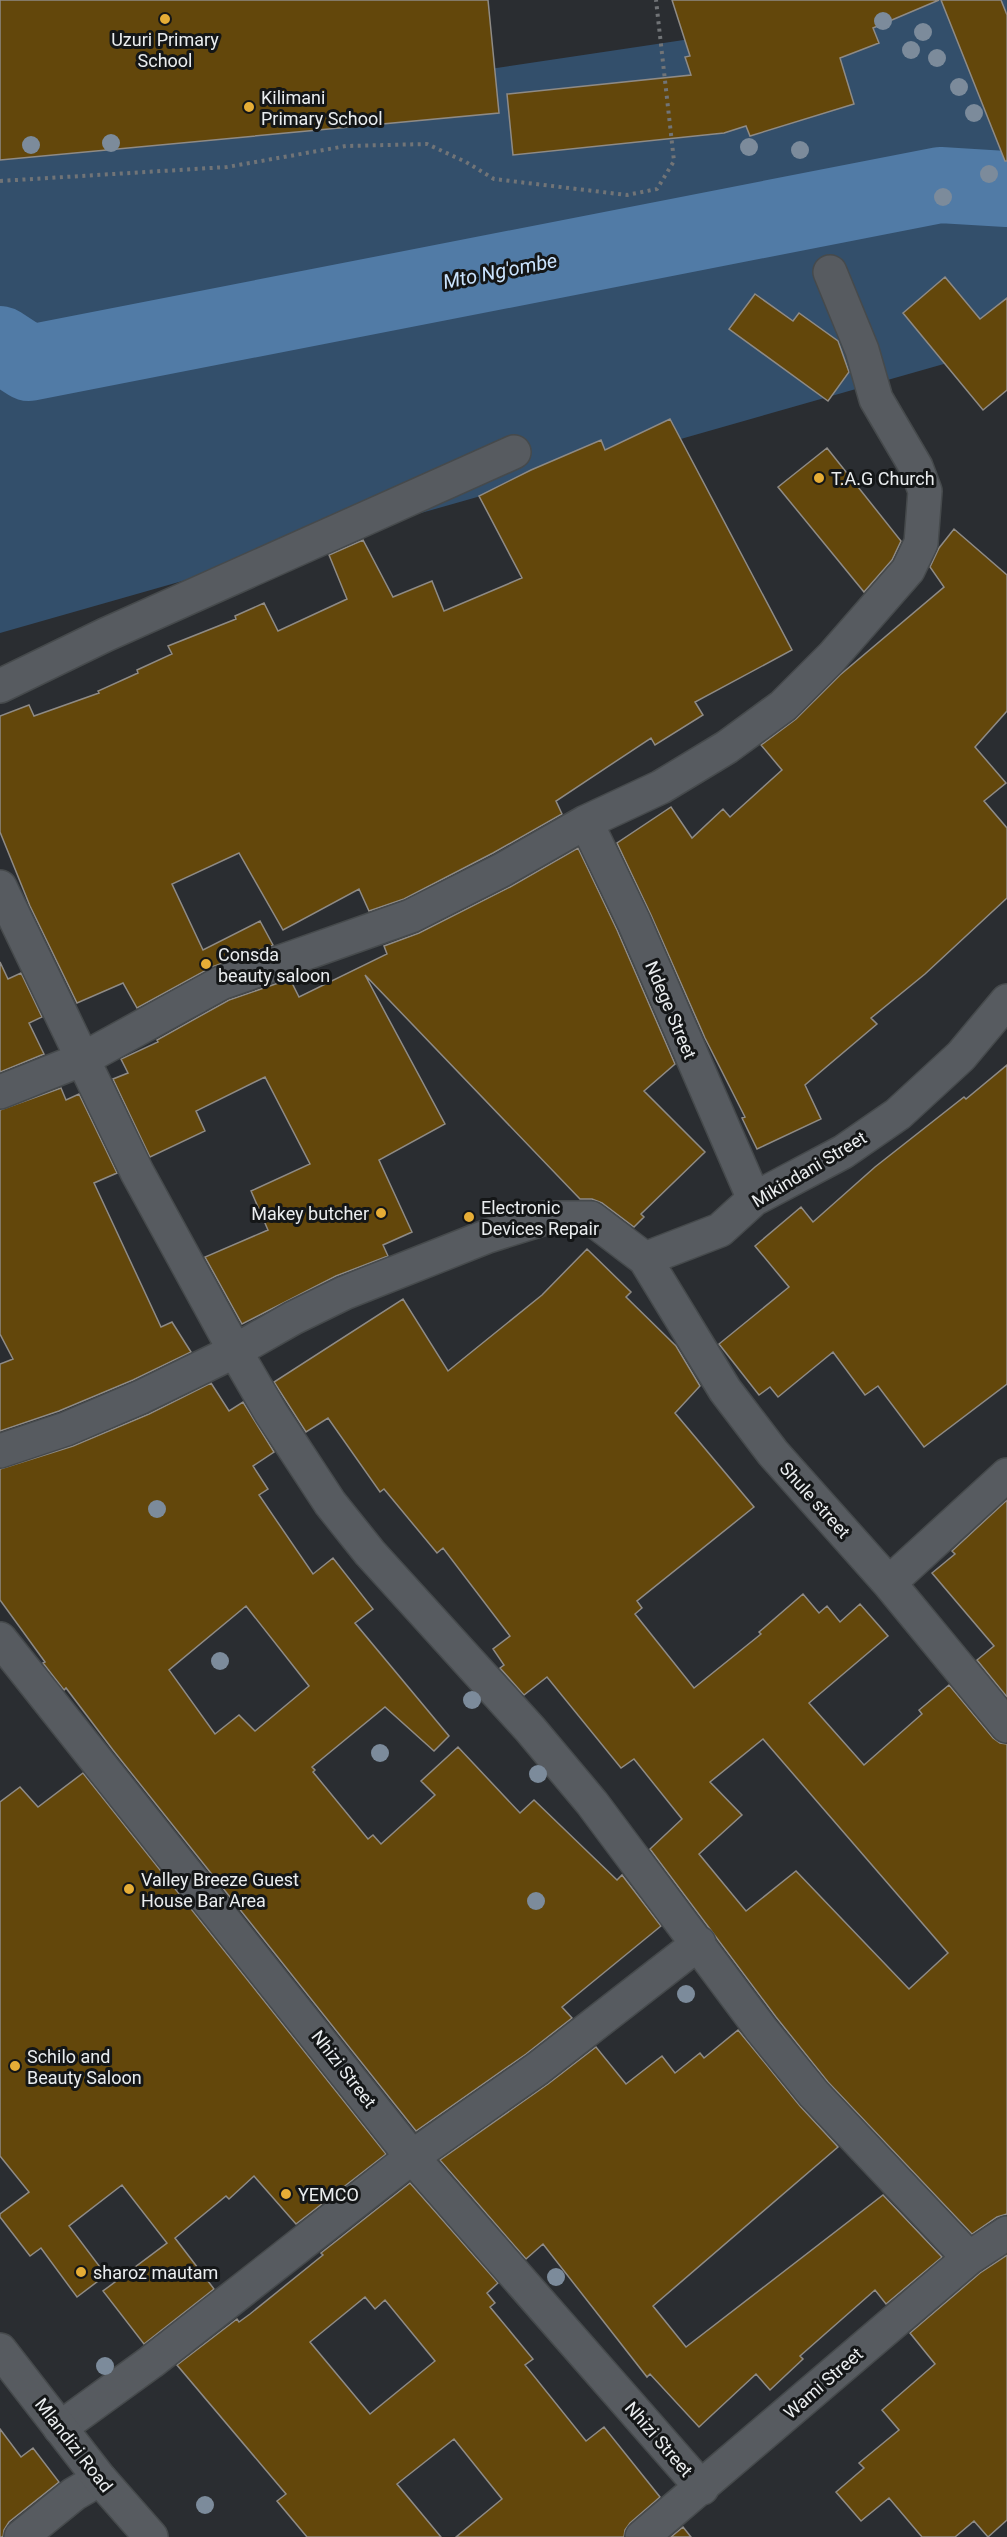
<svg xmlns="http://www.w3.org/2000/svg" width="1007" height="2537" font-family="Roboto,sans-serif">
<style>
.green{fill:#334f6b}
.lines{fill:none;stroke-linecap:round;stroke-linejoin:round}
.river{stroke:#517ba6;stroke-width:76}
.building{fill:#63470b;stroke:#8f8b86;stroke-width:1.5;fill-rule:evenodd}
.street-casing{stroke:#464a4c;stroke-width:36}
.secondary-casing{stroke:#464a4c;stroke-width:36}
.path{stroke:#717477;stroke-width:4;stroke-dasharray:3 4.5;stroke-linecap:butt}
.street{stroke:#575b60;stroke-width:33}
.secondary{stroke:#575b60;stroke-width:33}
.tree{fill:#7c8b9b}
.poi-dot{fill:#e6ad36;stroke:#141617;stroke-width:2}
.labels{text-anchor:middle;dominant-baseline:central;stroke-width:6;stroke-linejoin:round;paint-order:stroke}
.poi-label{font-size:18px;fill:#eaedef;stroke:#141617;text-anchor:start}
.street-label{font-size:18px;fill:#eaedef;stroke:#141617}
.water-label{font-size:20px;font-style:italic;fill:#cbe4fe;stroke:#141617}
</style>
<rect width="100%" height="100%" fill="#2a2d31"/>
<path class="green" d="M873 0H1007V346L0 633V142L865 13Z"/>
<g class="lines">
<path class="river" d="M0 344 29 363 940 185 1007 189"/>
</g>
<path class="building" d="M0 0H488L499 113 0 160Z
M672 0H939L873 28 879 43 840 58 854 104 750 136 746 126 724 133 513 155 507 94 691 75 685 57 690 56Z
M941 0H1001L1007 15V161H1005Z
M945 277 980 319 1007 298V390L983 410 903 313Z
M755 294 793 321 799 313 838 341 849 372 828 401 729 329Z
M670 419 792 650 695 702 703 715 655 745 651 738 556 801 562 814 493 853 404 899 369 911 359 889 283 930 239 853 172 884 203 950 260 921 273 945 212 967 137 1008 123 983 77 1003 30 906 0 832V716L29 705 34 716 99 693 98 691 138 673 137 670 172 654 168 646 236 619 235 616 264 603 278 631 347 599 329 555 363 540 393 597 432 581 444 611 522 578 479 496 531 470 601 440 605 450Z
M827 448 901 541 892 560 864 592 778 487Z
M954 529 1007 575V711L975 747 1006 783 984 801 1007 828V898L925 974 871 1018 877 1024 805 1085 821 1119 757 1149 742 1118 745 1117 705 1038 651 915 617 843 671 807 692 838 723 809 730 817 782 770 761 745 796 719 840 675 944 587 930 567 939 548Z
M578 848 617 930 675 1064 644 1091 705 1152 641 1214 644 1217 634 1227 602 1203 592 1199H580L365 975 445 1124 379 1160 412 1232 383 1245 388 1256 336 1276 242 1324 205 1257 268 1230 251 1191 310 1164 265 1077 196 1111 205 1131 150 1157 113 1079 128 1073 121 1059 158 1042 157 1040 229 1000 290 979 299 997 387 954 384 946 419 933 510 887Z
M0 962 8 979 21 973 42 1017 29 1023 44 1054 0 1072Z
M1007 1065V1384L924 1447 878 1386 865 1395 833 1352 778 1397 770 1387 759 1395 719 1344 789 1287 755 1246 801 1207 813 1222 875 1167 964 1097 966 1099Z
M61 1088 66 1100 79 1094 117 1173 94 1183 161 1327 172 1322 191 1352 133 1380 59 1411 0 1431V1364L13 1359 0 1334V1110Z
M587 1249 631 1292 626 1297 676 1346 700 1386 675 1413 754 1507 637 1601 642 1608 635 1614 694 1688 761 1634 759 1632 803 1594 819 1613 827 1606 840 1622 860 1604 888 1636 809 1703 864 1765 922 1714 919 1710 949 1685 993 1738 1000 1743 1007 1744V2214L997 2217 972 2234 828 2082 776 2017 650 1849 682 1819 634 1759 621 1768 547 1677 524 1695 500 1668 504 1665 493 1649 510 1636 443 1548 437 1553 384 1489 380 1492 328 1418 306 1432 274 1382 403 1299 448 1371 542 1295ZM763 1739 948 1953 909 1989 796 1871 746 1911 699 1854 742 1815 710 1782Z
M211 1383 229 1411 243 1402 274 1452 253 1466 268 1489 259 1495 313 1574 333 1558 373 1609 355 1623 449 1736 434 1751 385 1707 312 1767 315 1770 313 1772 368 1839 373 1835 381 1844 435 1795 421 1781 458 1747 520 1813 534 1800 617 1880 622 1875 661 1926 562 2007 572 2018 526 2054 416 2131 113 1750 66 1688 64 1690 43 1663 45 1662 0 1600V1469L73 1446 149 1414ZM246 1606 309 1686 255 1731 239 1715 215 1734 169 1670Z
M1007 1500V1697L977 1660 994 1646 932 1573 955 1554 952 1551Z
M83 1773 386 2154 296 2224 254 2176 229 2199 226 2196 175 2238 214 2289 144 2344 103 2291 167 2243 122 2185 69 2226 106 2275 77 2297 41 2248 30 2256 0 2217V2214L29 2192 0 2156V1802L20 1787 38 1807Z
M738 2030 800 2106 838 2147 653 2306 686 2347 883 2195 942 2257 886 2304 875 2290 800 2356 803 2359 770 2390 756 2374 699 2427 650 2374 647 2377 543 2244 526 2259 440 2160 548 2084 596 2047 626 2084 662 2056 675 2073 700 2053 704 2058Z
M410 2183 498 2283 487 2293 495 2303 490 2307 533 2359 525 2365 586 2441 604 2427 660 2497 630 2523 625 2530 624 2537H456L502 2499 454 2439 397 2484 441 2537H307L277 2501 286 2494 177 2365 237 2319 239 2322 250 2314 323 2255 321 2253ZM365 2297 375 2309 385 2300 435 2361 370 2414 310 2342Z
M1007 2255V2520L988 2537 974 2521 955 2537H922L889 2498 861 2521 836 2492 864 2468 859 2463 899 2430 882 2410 935 2364 910 2333 980 2273Z
M0 2429 21 2457 33 2448 59 2482 9 2522 4 2530 3 2537H0Z
M683 2527 691 2537H671Z"/>
<g class="lines">
<g class="street-casing">
<path id="street" d="M0 686 105 635 514 452
M586 822 634 922 754 1199
M0 887 137 1172 235 1351 271 1413 330 1503 370 1553 530 1729 592 1803 761 2029 814 2094 969 2258
M0 1092 83 1059 221 983 411 916 502 870 586 822 661 787 727 747 783 706 832 657 908 570 921 543 925 491 916 467 876 399 862 350 830 272
M645 1259 720 1230 754 1199 843 1152 898 1114 961 1056 1007 1001
M0 1451 66 1429 141 1397 235 1351 293 1318 344 1293 488 1236 545 1218H591L645 1259 725 1390 773 1453 889 1583 1007 1726
M889 1583 1007 1475
M0 1639 412 2157 702 2488
M60 2428 151 2362 412 2157 537 2069 699 1943
M21 2537 74 2494 100 2479
M642 2537 969 2258 1007 2233"/>
</g>
<g class="secondary-casing">
<path id="secondary" d="M0 2350 100 2479 151 2537"/>
</g>
<path class="path" d="M0 181 227 167 346 146 427 144 466 162 494 179 627 195 657 189 674 161 656 0"/>
<use href="#street" class="street"/>
<use href="#secondary" class="secondary"/>
</g>
<g class="tree">
<circle cx="883" cy="21" r="9"/>
<circle cx="923" cy="32" r="9"/>
<circle cx="911" cy="50" r="9"/>
<circle cx="937" cy="58" r="9"/>
<circle cx="959" cy="87" r="9"/>
<circle cx="974" cy="113" r="9"/>
<circle cx="111" cy="143" r="9"/>
<circle cx="31" cy="145" r="9"/>
<circle cx="749" cy="147" r="9"/>
<circle cx="800" cy="150" r="9"/>
<circle cx="989" cy="174" r="9"/>
<circle cx="943" cy="197" r="9"/>
<circle cx="157" cy="1509" r="9"/>
<circle cx="220" cy="1661" r="9"/>
<circle cx="472" cy="1700" r="9"/>
<circle cx="380" cy="1753" r="9"/>
<circle cx="538" cy="1774" r="9"/>
<circle cx="536" cy="1901" r="9"/>
<circle cx="686" cy="1994" r="9"/>
<circle cx="556" cy="2277" r="9"/>
<circle cx="105" cy="2366" r="9"/>
<circle cx="205" cy="2505" r="9"/>
</g>
<g class="poi-dot">
<circle cx="165" cy="19" r="6"/>
<circle cx="249" cy="107" r="6"/>
<circle cx="819" cy="478" r="6"/>
<circle cx="206" cy="964" r="6"/>
<circle cx="381" cy="1213" r="6"/>
<circle cx="469" cy="1217" r="6"/>
<circle cx="129" cy="1889" r="6"/>
<circle cx="15" cy="2066" r="6"/>
<circle cx="286" cy="2194" r="6"/>
<circle cx="81" cy="2272" r="6"/>
</g>
<g class="labels">
<g class="poi-label">
<text x="165" y="39" text-anchor="middle">Uzuri Primary<tspan x="165" dy="21">School</tspan></text>
<text x="261" y="97">Kilimani<tspan x="261" dy="21">Primary School</tspan></text>
<text x="831" y="478">T.A.G Church</text>
<text x="218" y="954">Consda<tspan x="218" dy="21">beauty saloon</tspan></text>
<text x="481" y="1207">Electronic<tspan x="481" dy="21">Devices Repair</tspan></text>
<text x="369" y="1213" text-anchor="end">Makey butcher</text>
<text x="141" y="1879">Valley Breeze Guest<tspan x="141" dy="21">House Bar Area</tspan></text>
<text x="27" y="2056">Schilo and<tspan x="27" dy="21">Beauty Saloon</tspan></text>
<text x="298" y="2194">YEMCO</text>
<text x="93" y="2272">sharoz mautam</text>
</g>
<g class="street-label">
<text transform="translate(671 1010) rotate(67)">Ndege Street</text>
<text transform="translate(809 1169) rotate(-31)">Mikindani Street</text>
<text transform="translate(815 1500) rotate(48)">Shule street</text>
<text transform="translate(344 2069) rotate(52)">Nhizi Street</text>
<text transform="translate(823 2383) rotate(-41)">Wami Street</text>
<text transform="translate(659 2439) rotate(49)">Nhizi Street</text>
<text transform="translate(74 2445) rotate(52)">Mlandizi Road</text>
</g>
<g class="water-label">
<text transform="translate(500 271) rotate(-11)">Mto Ng'ombe</text>
</g>
</g>
</svg>
